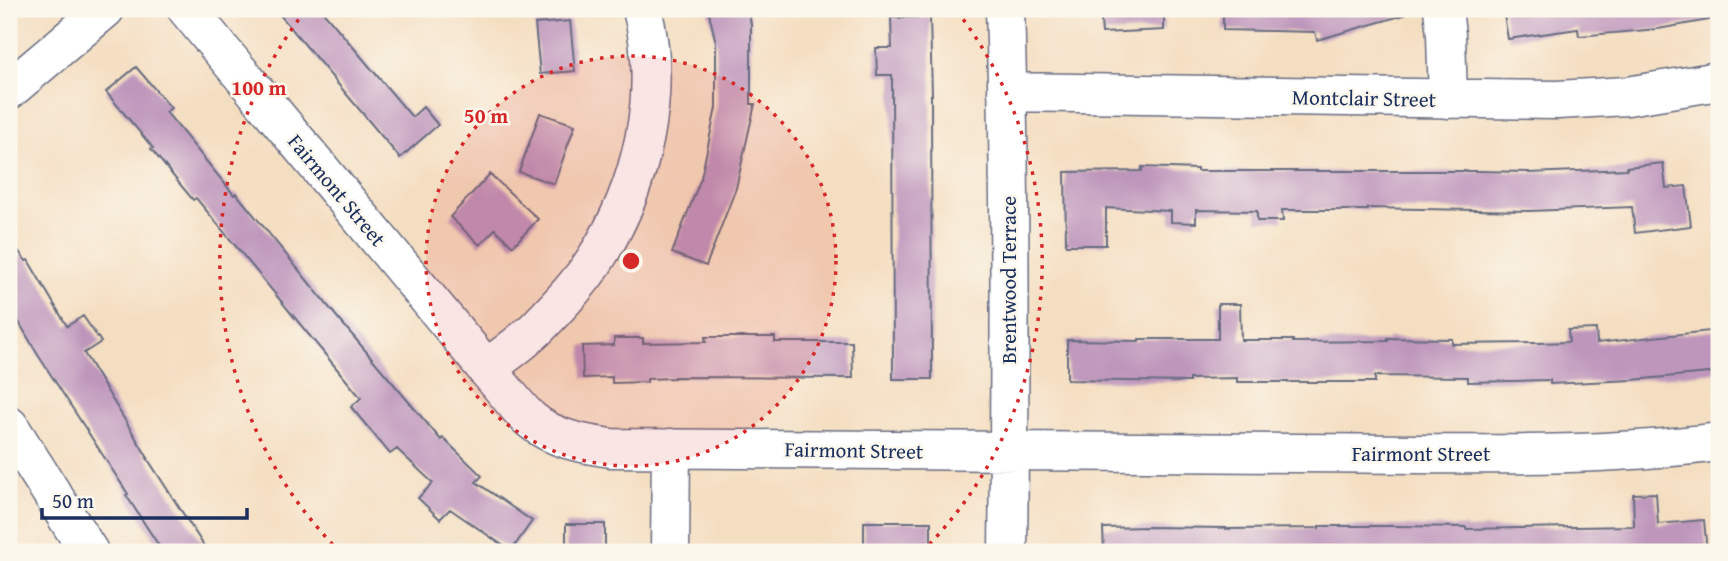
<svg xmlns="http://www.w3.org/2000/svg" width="1728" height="561" font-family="'Gentium Book Plus',serif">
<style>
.building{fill:#be96bc}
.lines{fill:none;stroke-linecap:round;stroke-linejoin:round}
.minor-casing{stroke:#676c81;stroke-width:41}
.minor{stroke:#fff;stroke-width:38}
.ring{fill:none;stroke:#d62828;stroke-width:3.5;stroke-dasharray:3.5 7}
.labels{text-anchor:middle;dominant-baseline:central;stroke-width:5;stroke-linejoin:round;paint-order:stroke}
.street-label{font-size:21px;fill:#1b2f5e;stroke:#fbf7ec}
.centre{fill:#d62828;stroke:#fbf7ec;stroke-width:3.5}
.ring-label{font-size:21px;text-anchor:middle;font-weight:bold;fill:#d62828;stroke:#fbf7ec;stroke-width:5;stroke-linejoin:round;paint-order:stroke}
</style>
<rect width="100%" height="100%" fill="#fbf7ec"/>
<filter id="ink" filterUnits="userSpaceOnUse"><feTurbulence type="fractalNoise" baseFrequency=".0143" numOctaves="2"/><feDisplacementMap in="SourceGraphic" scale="14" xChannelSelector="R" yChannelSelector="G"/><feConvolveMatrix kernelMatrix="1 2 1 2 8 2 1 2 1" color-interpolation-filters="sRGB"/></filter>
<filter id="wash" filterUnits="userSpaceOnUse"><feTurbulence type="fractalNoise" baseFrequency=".00686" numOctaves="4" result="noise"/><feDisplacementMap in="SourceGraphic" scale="28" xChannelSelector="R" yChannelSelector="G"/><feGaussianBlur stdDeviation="1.57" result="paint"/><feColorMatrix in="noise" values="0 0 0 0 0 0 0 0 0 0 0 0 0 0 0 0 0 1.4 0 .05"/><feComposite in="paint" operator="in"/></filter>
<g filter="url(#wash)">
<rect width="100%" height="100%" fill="#f4dec1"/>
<g id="blocks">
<path class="building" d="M275 9H321L412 117 423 107 438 125 400 158Z
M708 9H748L751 24V104H755L736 188 706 266 672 253 701 178 716 108V43Z
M1100 9H1164V30L1102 33Z
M1223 9H1403L1404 15 1317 40 1315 32 1223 30Z
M1503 9H1708L1709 20 1658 29 1579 36 1578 29 1508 39Z
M930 17 932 95H931L932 379H893L892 75H877L876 48H892L891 18Z
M570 21 575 71 540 74 535 24Z
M136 67 171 108 166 112 234 195 236 193 337 317 441 440 443 438 482 476 476 482 532 521 511 551 450 509 440 519 418 498 433 483 397 449 390 454 351 407 361 398 196 198 193 200 151 149 153 148 106 92Z
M540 113 575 125 554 184 519 172Z
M1663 163 1666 188 1686 186 1691 226 1635 233 1632 207 1529 211 1368 208V210H1282L1283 221H1257V211L1196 210V223L1171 222V211L1106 208V245H1066L1065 172 1142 171V167L1197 169V171H1476L1529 172V173L1627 169V167Z
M490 174 538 219 513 246 495 229 480 245 450 217Z
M9 238 26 261 28 260 67 326 83 316 101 342 84 353 148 458H147L208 552H163L126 495 128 494 38 355 9 305Z
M1218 304H1240L1241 340H1293V342L1388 341V338L1452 339V344L1538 343 1569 342 1568 330 1596 329 1597 343 1719 330V372L1632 380 1550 384V380L1468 382V377L1375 376V382H1237V378L1189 379V382L1067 380V340L1139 341V339H1218Z
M705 337H775V342H852L853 378 674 377V378L647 379V382L612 383V377L583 378 582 346 614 345V338H643V343L706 342Z
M1656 493 1658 524 1704 520 1707 552H1104L1103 528 1149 527 1226 528V529L1319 528V526H1395L1466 527V529L1634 526 1633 494Z
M864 522H931V552H864Z
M566 524H605V552H566Z"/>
</g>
</g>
<g filter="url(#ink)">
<use href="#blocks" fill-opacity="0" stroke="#676c81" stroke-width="2"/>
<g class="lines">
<g class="minor-casing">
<path id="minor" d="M187 9 515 403C520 409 525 415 531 420 553 439 583 444 611 448 839 449 1068 452 1296 453 1437 453 1579 460 1719 442
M1005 9C1011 190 1010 371 1008 552
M1443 9 1446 35 1448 99
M9 90 105 9
M1007 92 1557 100 1627 96 1719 81
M486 369C504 355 524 342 540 325 559 305 580 283 595 260 642 187 664 93 642 9
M9 426 89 552
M670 552 671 448"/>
</g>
<use href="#minor" class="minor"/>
</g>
</g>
<circle cx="631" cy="261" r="205" fill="#d62828" fill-opacity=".12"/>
<g class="ring">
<circle cx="631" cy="261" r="205"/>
<path d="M340 552A411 411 0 0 1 305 11M957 11A411 411 0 0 1 922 552"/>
</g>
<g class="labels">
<g class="street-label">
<text transform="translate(1364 98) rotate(1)">Montclair Street</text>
<text transform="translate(337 190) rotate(50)">Fairmont Street</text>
<text transform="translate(1008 280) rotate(-90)">Brentwood Terrace</text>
<text transform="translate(854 450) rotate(1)">Fairmont Street</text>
<text x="1421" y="453">Fairmont Street</text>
</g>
</g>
<circle cx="631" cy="261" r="10" class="centre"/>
<g class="ring-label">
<text x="259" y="95">100 m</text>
<text x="486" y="123">50 m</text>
</g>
<rect width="1728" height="561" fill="none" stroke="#fbf7ec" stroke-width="35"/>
<path d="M42 508v10h205v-10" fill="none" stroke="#1b2f5e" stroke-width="3.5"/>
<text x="52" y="508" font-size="21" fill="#1b2f5e" stroke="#fbf7ec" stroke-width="5" paint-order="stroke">50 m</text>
</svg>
